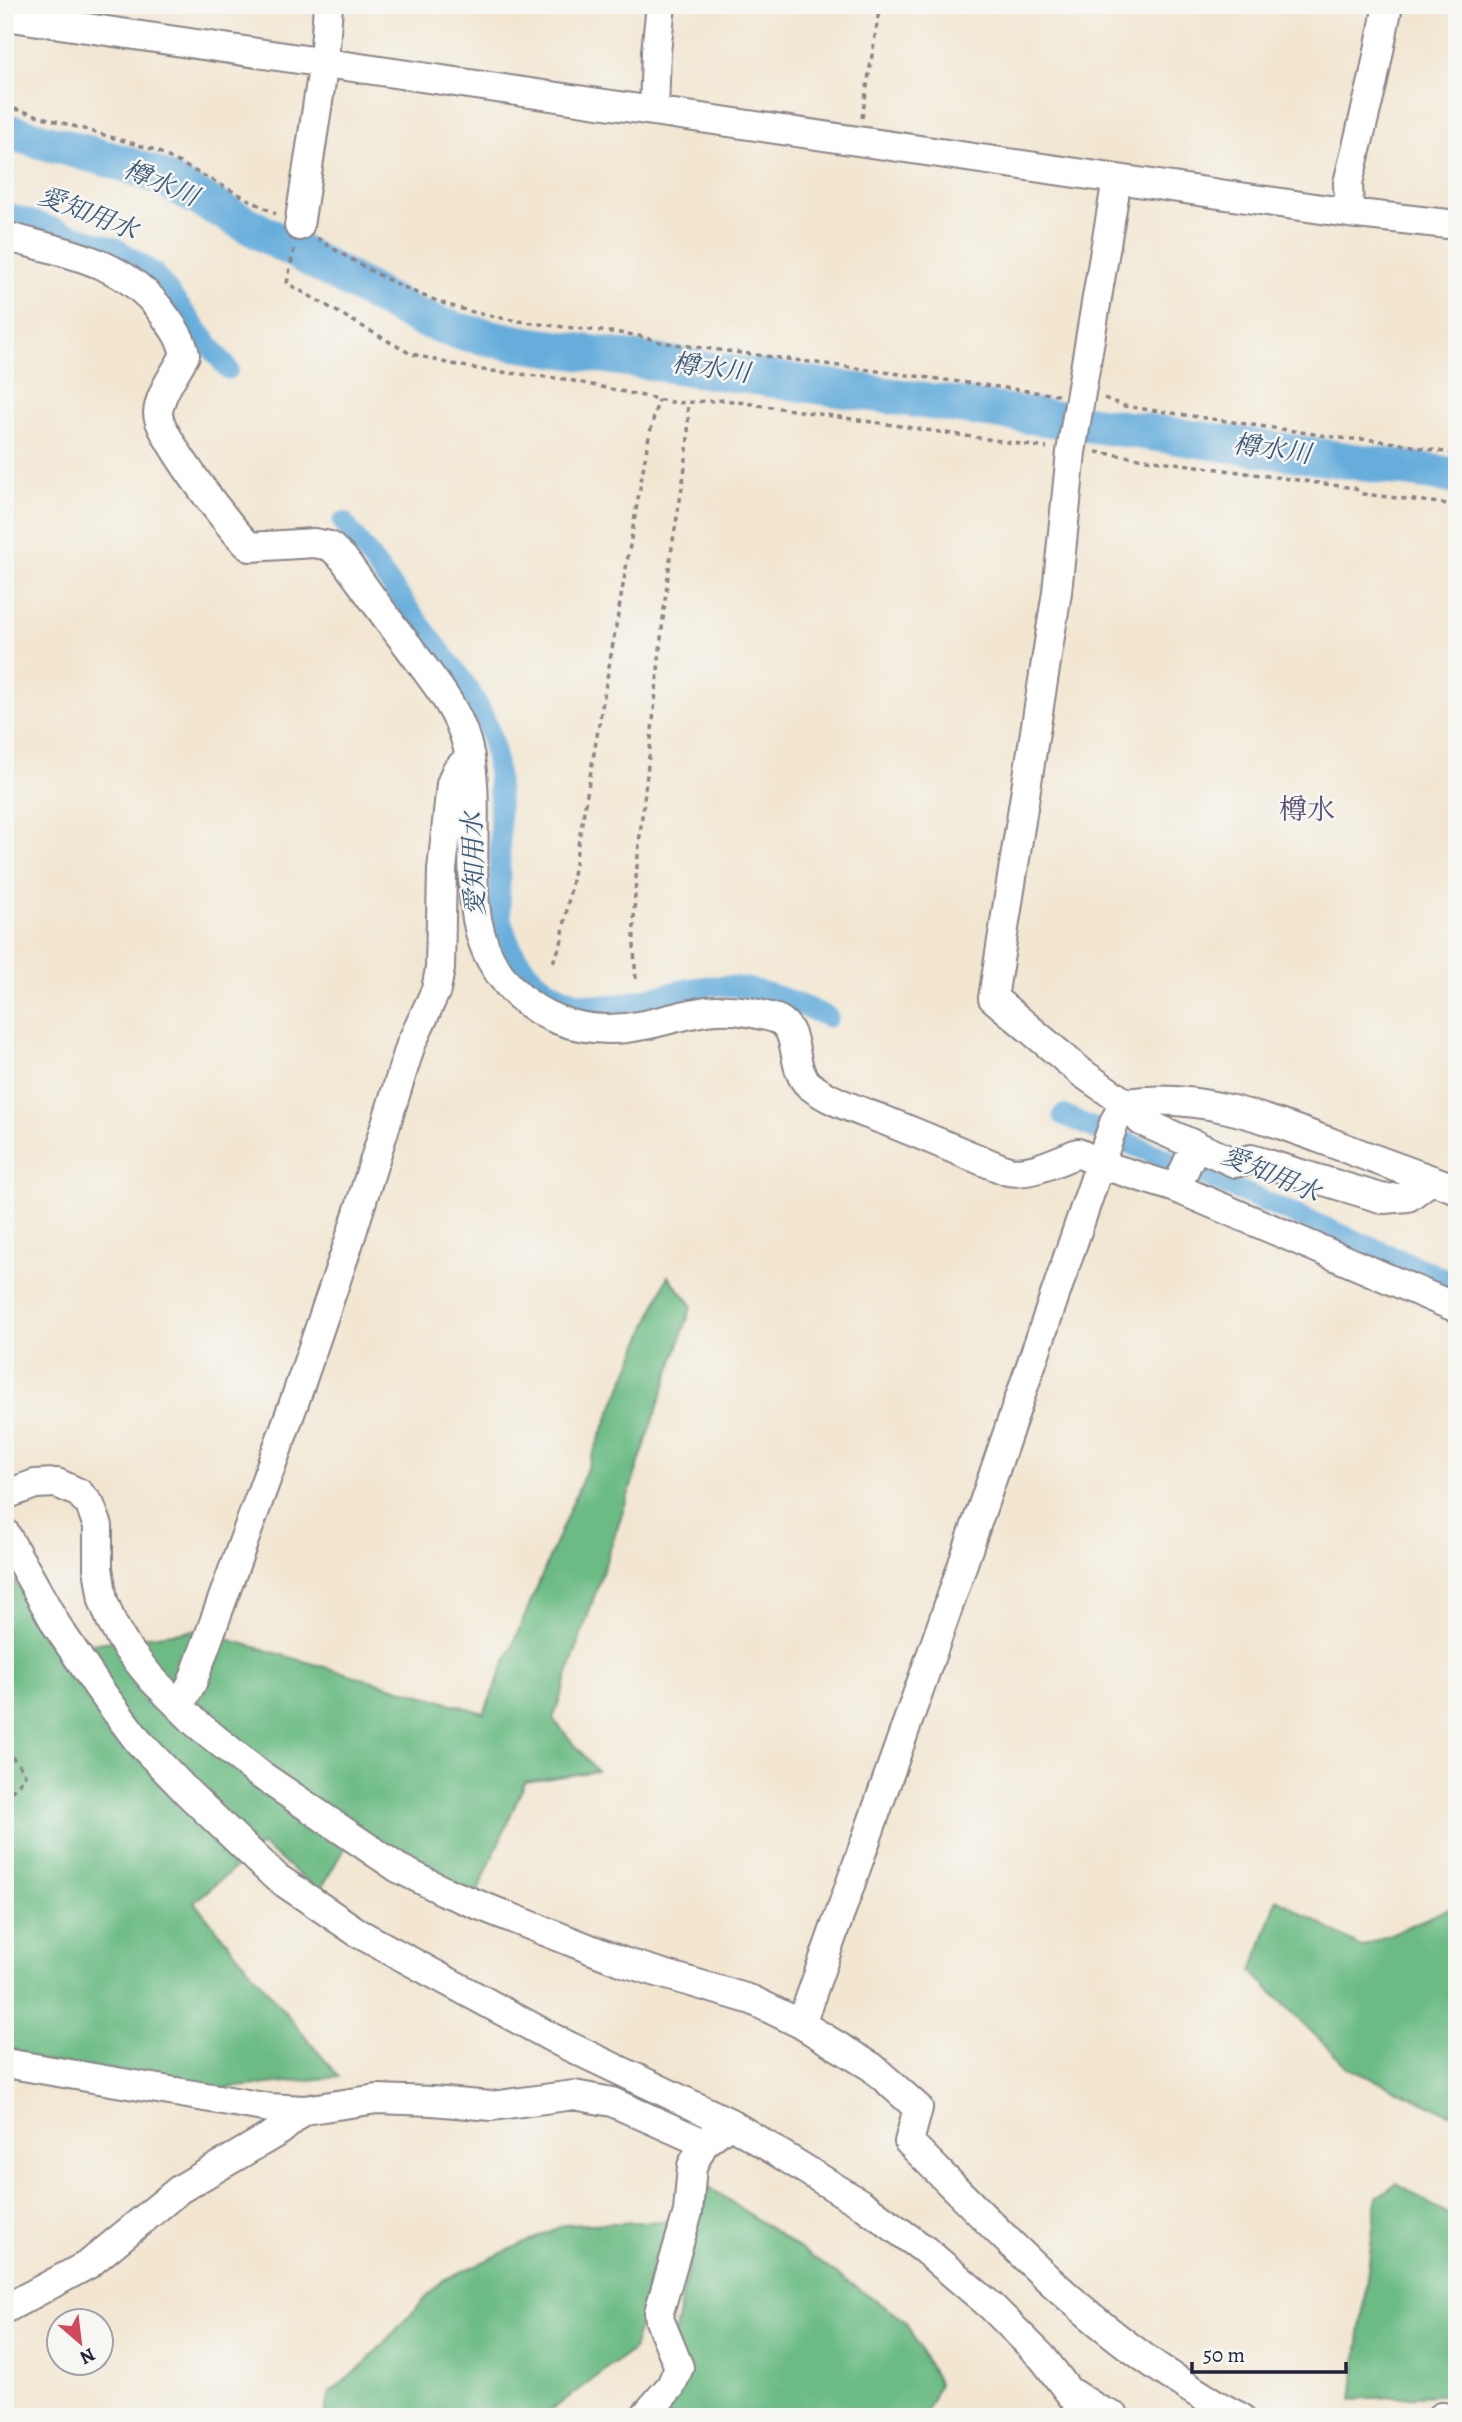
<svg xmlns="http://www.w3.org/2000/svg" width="1462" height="2422" font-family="Alegreya,'Noto Serif JP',serif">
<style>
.forest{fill:#6cbb84;stroke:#476e60;stroke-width:2}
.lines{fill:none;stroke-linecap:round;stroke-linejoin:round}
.canal{stroke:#66addc;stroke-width:21}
.river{stroke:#66addc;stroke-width:37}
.minor-casing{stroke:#8a8486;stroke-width:32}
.path{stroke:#8a8486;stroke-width:3.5;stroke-dasharray:5 5;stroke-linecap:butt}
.minor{stroke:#fff;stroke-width:28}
.labels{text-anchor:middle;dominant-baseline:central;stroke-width:5;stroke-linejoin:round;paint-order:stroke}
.water-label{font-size:26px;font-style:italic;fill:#3d5a7b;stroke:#f6f6f2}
.quarter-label{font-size:28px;fill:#5b5079;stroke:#f6f6f2}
</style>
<rect width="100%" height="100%" fill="#f6f6f2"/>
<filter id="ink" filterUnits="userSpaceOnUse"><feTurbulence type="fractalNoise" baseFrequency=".0143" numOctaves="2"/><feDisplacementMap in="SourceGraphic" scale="14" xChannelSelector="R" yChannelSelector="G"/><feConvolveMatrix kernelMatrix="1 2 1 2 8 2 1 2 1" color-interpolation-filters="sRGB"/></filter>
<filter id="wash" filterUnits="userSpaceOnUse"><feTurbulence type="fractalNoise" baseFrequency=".00686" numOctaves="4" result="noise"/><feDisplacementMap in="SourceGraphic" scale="28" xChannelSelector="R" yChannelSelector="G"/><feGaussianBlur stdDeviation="1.57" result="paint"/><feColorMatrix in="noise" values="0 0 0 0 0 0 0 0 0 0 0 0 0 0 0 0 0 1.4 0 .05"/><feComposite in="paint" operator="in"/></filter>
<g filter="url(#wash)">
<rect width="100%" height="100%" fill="#f2e6d1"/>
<path class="forest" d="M668 1276 692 1305 553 1719 597 1771 525 1782 476 1895 354 1830 320 1891 262 1845 194 1902 339 2077 207 2090 33 2059 5 2045V1566L59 1648 196 1630 484 1713Z
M1277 1899 1361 1947 1457 1905V2117L1348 2068 1252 1972Z
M1397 2183 1457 2221V2394L1352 2399 1377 2197Z
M705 2184 905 2321 939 2384 923 2417H654L671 2351Z
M670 2221 649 2281 634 2349 542 2417H324L330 2393 362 2366 443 2280 564 2225Z"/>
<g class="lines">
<path class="canal" d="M5 212 116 248 153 272 228 369
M343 522C370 557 396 592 423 628 449 663 484 701 493 745 502 786 499 830 500 872 500 889 498 908 503 925 510 953 531 981 557 994 611 1022 657 988 712 986 755 984 790 1000 828 1017
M1063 1115 1457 1284"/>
<path class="river" d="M5 131 123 163 158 176 417 317 457 331 517 343 1457 476"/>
</g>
</g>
<g filter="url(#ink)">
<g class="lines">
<g class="minor-casing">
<path id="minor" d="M5 16 1349 213 1457 225
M654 111 656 52 661 5
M1349 213 1348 183 1373 81 1388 5
M299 226 324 62 328 5
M5 236C64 253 124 260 162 312 172 326 182 338 185 355 176 372 159 394 158 414 157 433 233 533 250 547L314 543 330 546 343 558C365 588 386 618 409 647 430 677 456 705 466 741 486 809 457 899 491 960 523 1018 582 1038 644 1025 680 1018 711 1004 748 1012 757 1014 771 1016 779 1020 801 1032 790 1068 809 1085 830 1102 861 1111 886 1121 927 1137 967 1155 1008 1171 1032 1175 1056 1161 1078 1153L1112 1168 1176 1188 1457 1308
M1125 1103C1198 1092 1264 1118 1332 1143 1373 1159 1415 1174 1457 1189
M1125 1103 1141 1121 1235 1163 1251 1159 1384 1199 1408 1197 1431 1180
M1176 1188 1196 1145
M5 1495 35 1484 57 1483 79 1493 90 1505 98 1526V1568L103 1600 112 1623 126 1647 152 1679 196 1723 258 1773 398 1868 446 1892 623 1962 752 2000 801 2024 946 1613 1115 1120 1125 1103 1082 1073 993 998 1057 592 1071 452 1117 179
M5 1533 57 1626 100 1690 138 1741 189 1794 276 1877 360 1934 560 2042 730 2123 863 2205 925 2250 991 2306 1043 2358 1088 2417
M179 1706 192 1683 295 1400 348 1245 411 1044 436 990 440 969 442 870 451 784 456 771 470 757
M801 2024 872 2067 918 2108 909 2142C992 2225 1073 2312 1171 2376 1194 2391 1216 2406 1240 2417
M5 2063 270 2108 304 2110 377 2099 432 2101 492 2106 574 2095 612 2102 704 2143 730 2123
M5 2309 89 2264 180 2189 281 2130 304 2110
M1074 2394 1097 2409 1115 2417
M644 2417 671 2386 679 2367 660 2321 659 2312 688 2212 692 2166 704 2143
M1441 2417H1443"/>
</g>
<path class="path" d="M5 106 155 150 276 214
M862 118 880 5
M317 238C370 273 428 304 491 316 524 323 558 326 591 330 616 333 635 333 659 342L1058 395
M294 249 287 283 409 353 442 362 483 370 564 379 676 403 725 400 1047 448
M1104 398 1124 406 1348 439C1384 438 1421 449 1457 454
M1096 452 1354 488 1363 494 1457 505
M553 962 561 944 648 441 658 400
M636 979C629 905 641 830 649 756 657 691 661 626 670 561 676 514 693 448 687 403
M5 1749 24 1771 25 1777 11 1792 5 1803"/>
<use href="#minor" class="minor"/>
</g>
</g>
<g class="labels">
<g class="water-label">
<text transform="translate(161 183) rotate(23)">樽水川</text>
<text transform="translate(88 213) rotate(21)">愛知用水</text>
<text transform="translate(711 368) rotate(8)">樽水川</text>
<text transform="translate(1272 449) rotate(8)">樽水川</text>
<text transform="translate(474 864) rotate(-92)">愛知用水</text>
<text transform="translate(1271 1174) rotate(23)">愛知用水</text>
</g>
<g class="quarter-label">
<text x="1307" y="810">樽水</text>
</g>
</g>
<rect width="1462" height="2422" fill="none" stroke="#f6f6f2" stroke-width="28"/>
<g transform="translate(80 2342) rotate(152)"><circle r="33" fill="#f6f6f2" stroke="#a1a1a9" stroke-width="2"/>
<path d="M0-5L12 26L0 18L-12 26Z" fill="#d1495b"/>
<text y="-10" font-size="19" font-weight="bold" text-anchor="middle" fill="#22223b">N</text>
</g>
<path d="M1192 2362v10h154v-10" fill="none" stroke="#22223b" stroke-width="3.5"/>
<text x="1203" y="2362" font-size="21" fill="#22223b" stroke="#f6f6f2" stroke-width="5" paint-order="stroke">50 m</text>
</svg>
